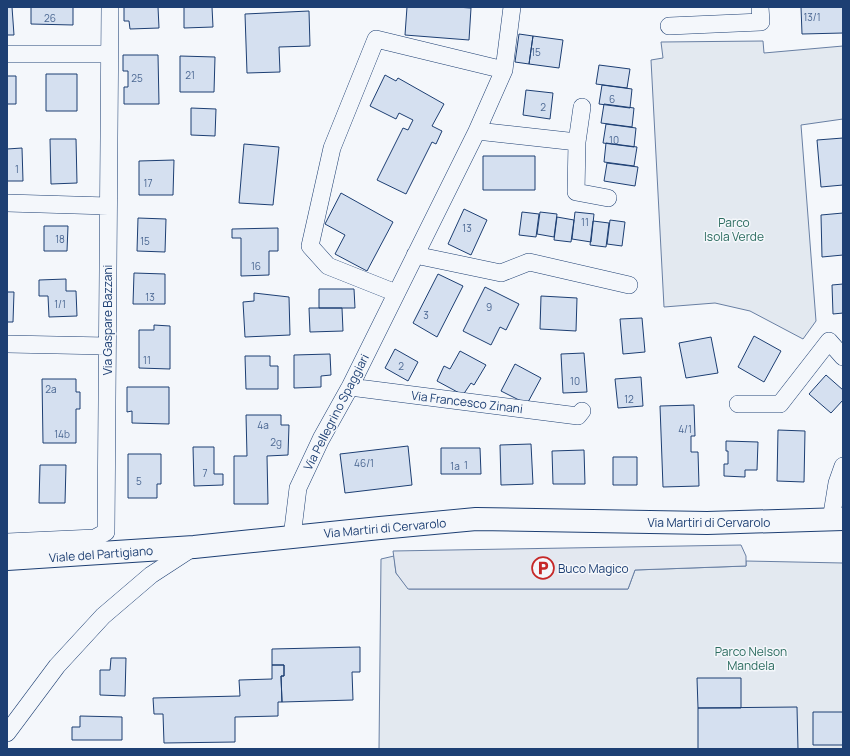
<svg xmlns="http://www.w3.org/2000/svg" width="850" height="756" font-family="Manrope,sans-serif">
<style>
.green{fill:#e3e9f0;stroke:#687fa3}
.parking{fill:#e3e8f0;stroke:#687fa3}
.building{fill:#d5e0f0;stroke:#1d3f73}
.lines{fill:none;stroke-linecap:round;stroke-linejoin:round}
.street-casing{stroke:#1d3f73;stroke-width:18}
.secondary-casing{stroke:#1d3f73;stroke-width:24}
.street{stroke:#f4f7fb;stroke-width:17}
.secondary{stroke:#f4f7fb;stroke-width:22}
.labels{text-anchor:middle;dominant-baseline:central;stroke-width:3;stroke-linejoin:round;paint-order:stroke}
.number-label{font-size:10px;fill:#4b6792}
.park-label{font-size:12px;fill:#2c6c60;stroke:#f4f7fb}
.street-label{font-size:12px;fill:#1d3f73;stroke:#f4f7fb}
.poi-label{font-size:12px;fill:#1d3f73;stroke:#f4f7fb;text-anchor:start}
</style>
<rect width="100%" height="100%" fill="#f4f7fb"/>
<path class="green" d="M763 41 764 53 843 46V119L801 125 816 321 803 339 750 311 715 303 664 307 651 60 663 58 661 42Z
M394 556 396 573 409 589H628L635 570 746 566V561L843 563V749H379L381 559Z"/>
<path class="parking" d="M741 545 746 556V566L635 570 628 589H408L396 573 393 551Z"/>
<path class="building" d="M7 7H12L14 35H7Z
M31 7H73V25L31 24Z
M124 7H158L159 28 130 29 129 21H124Z
M184 7H212L213 27 184 28Z
M407 7H456L471 8 469 40 405 35Z
M801 7H843V33L802 34Z
M309 11 310 46 279 47 280 72 247 73 245 14Z
M519 34 533 36 529 64 515 62Z
M533 36 563 40 559 68 529 64Z
M123 55H158L159 104H124V87H128V71H123Z
M180 56 215 57 214 92H180Z
M599 65 630 69 627 88 596 84Z
M46 74H77V111H46Z
M385 75 396 81 398 78 444 104 432 126 442 131 436 144 432 142 406 194 377 180 403 128 408 130 413 120 399 113 396 119 370 106Z
M7 76H16V104H7Z
M602 85 632 89 630 108 599 104Z
M526 90 553 93 550 119 523 115Z
M604 104 634 108 632 127 601 123Z
M191 108 216 109 215 136 191 135Z
M606 124 636 128 634 147 603 143Z
M843 138V185L821 187 817 140Z
M50 139H76L77 183 51 184Z
M606 143 637 147 634 166 604 162Z
M244 144 279 147 273 205 239 203Z
M22 148 23 181H7V149Z
M483 156H535V190H483Z
M174 160 173 195H139V161Z
M607 163 638 167 635 186 604 181Z
M341 193 393 222 367 271 335 254 345 235 325 224Z
M464 209 487 220 471 255 448 244Z
M522 212 539 214 536 237 519 235Z
M540 212 557 214 554 237 537 234Z
M575 212 594 214 591 242 572 239Z
M843 213V255L822 257 821 215Z
M557 217 574 220 571 242 554 240Z
M138 218 166 219 165 252 137 251Z
M610 220 625 222 622 246 607 244Z
M593 221 609 223 606 247 590 245Z
M44 226H68L67 251H44Z
M278 228V251H269V275L241 276V238H232V229Z
M134 273 165 274V304H133Z
M438 274 463 286 437 337 413 323Z
M66 279V291H76L77 316 49 317 48 296H39V280Z
M843 284V313L833 314 832 285Z
M485 287 519 304 506 330 500 327 491 345 463 331Z
M319 289H354L355 308H319Z
M7 292H14L13 322H7Z
M254 293 289 297 290 335 245 337 243 302 254 301Z
M541 296 577 298 576 331 540 329Z
M309 308H342L343 331 310 332Z
M642 318 645 352 623 354 620 319Z
M154 325 170 326V369L139 368V330H154Z
M754 336 781 351 764 382 738 367Z
M711 337 718 373 686 378 679 343Z
M395 349 418 362 408 381 385 368Z
M460 351 486 365 474 385 471 383 463 395 437 381 444 366 450 369Z
M584 353 587 392 563 393 561 354Z
M330 354 331 375 321 376V387L294 388V355Z
M245 356H270V366H278V389H246Z
M515 364 541 378 527 404 501 391Z
M826 375 843 390V400L831 413 809 394Z
M641 377 643 406 618 408 615 379Z
M42 379H76V392H80V409H76V443H43Z
M127 387H169V424L132 423V411L127 412Z
M694 405 695 436H691V452H698L699 486 663 487 660 406Z
M246 415H281V425H289L288 455 267 456 268 504H234V456H247Z
M778 430 805 431 804 482 777 481Z
M726 441 758 442 757 470H745V477L724 476V464H728V451H726Z
M531 444 533 484 501 485 500 445Z
M408 446 412 485 345 493 340 454Z
M193 447H214V474H223V485L194 486Z
M441 448H480L481 474H441Z
M584 450 585 484H553L552 451Z
M128 454H161V484H157V498H128Z
M613 457H637V485H613Z
M40 465H66L65 503H39Z
M360 647V672H352L353 700 282 702 281 676H284V665H272V649Z
M111 658H126L125 696 100 695V670H110Z
M272 665H284V676H281L282 702H278V716L235 717V742L164 743 163 714H154L153 698 240 696 239 680 272 679Z
M697 678H741V708H698Z
M797 707 798 749H698V708Z
M813 712H843V745H813Z
M80 716 122 717V740H72V727H80Z"/>
<g class="lines">
<g class="street-casing">
<path id="street" d="M669 26 761 22 760 7
M7 54H109
M477 131 577 142 576 192 608 198
M577 142 582 107
M7 203 108 206
M415 255 501 273 529 262 629 285
M396 293 328 266 310 246 332 148 376 39 504 70
M7 344 107 346
M350 387 578 416 582 411
M738 404H780L829 341 843 357
M831 520 837 483 843 466
M292 537 298 488 321 439 350 387 477 131 504 70 512 7
M7 542 95 538 106 532 110 7
M7 733 57 666 103 616 151 575 194 547"/>
</g>
<g class="secondary-casing">
<path id="secondary" d="M7 559 194 547 380 528 476 519 707 523 843 519"/>
</g>
<use href="#street" class="street"/>
<use href="#secondary" class="secondary"/>
</g>
<defs>
<g id="parking-ring" transform="scale(1.15)"><circle r="9.5" fill="#f4f7fb" stroke="#c62828" stroke-width="1.5"/><path d="M-3.5-5.5H1a3.5 3.5 0 0 1 0 7H-1V5.5H-3.5ZM-1-3.4V-.6H.8a1.4 1.4 0 0 0 0-2.8Z" fill="#c62828"/></g>
</defs>
<g fill-rule="evenodd">
<use href="#parking-ring" x="543" y="568"/>
</g>
<g class="labels">
<g class="number-label">
<text x="812" y="17">13/1</text>
<text x="50" y="18">26</text>
<text x="536" y="52">15</text>
<text x="190" y="75">21</text>
<text x="137" y="78">25</text>
<text x="612" y="99">6</text>
<text x="543" y="107">2</text>
<text x="614" y="140">10</text>
<text x="17" y="169">1</text>
<text x="148" y="183">17</text>
<text x="585" y="222">11</text>
<text x="467" y="228">13</text>
<text x="60" y="239">18</text>
<text x="145" y="241">15</text>
<text x="256" y="266">16</text>
<text x="150" y="297">13</text>
<text x="60" y="304">1/1</text>
<text x="489" y="307">9</text>
<text x="426" y="315">3</text>
<text x="147" y="360">11</text>
<text x="401" y="366">2</text>
<text x="575" y="381">10</text>
<text x="51" y="389">2a</text>
<text x="629" y="399">12</text>
<text x="263" y="425">4a</text>
<text x="685" y="429">4/1</text>
<text x="62" y="434">14b</text>
<text x="276" y="442">2g</text>
<text x="364" y="463">46/1</text>
<text x="466" y="465">1</text>
<text x="455" y="466">1a</text>
<text x="205" y="473">7</text>
<text x="139" y="481">5</text>
</g>
<g class="park-label">
<text x="734" y="222">Parco<tspan x="734" dy="14">Isola Verde</tspan></text>
<text x="751" y="651">Parco Nelson<tspan x="751" dy="14">Mandela</tspan></text>
</g>
<g class="street-label">
<text transform="translate(107 320) rotate(-90)">Via Gaspare Bazzani</text>
<text transform="translate(467 402) rotate(7)">Via Francesco Zinani</text>
<text transform="translate(336 412) rotate(-63)">Via Pellegrino Spaggiari</text>
<text x="709" y="522">Via Martiri di Cervarolo</text>
<text transform="translate(385 528) rotate(-5)">Via Martiri di Cervarolo</text>
<text transform="translate(101 554) rotate(-4)">Viale del Partigiano</text>
</g>
<g class="poi-label">
<text x="558" y="568">Buco Magico</text>
</g>
</g>
<rect width="850" height="756" fill="none" stroke="#1d3f73" stroke-width="16"/>
</svg>
